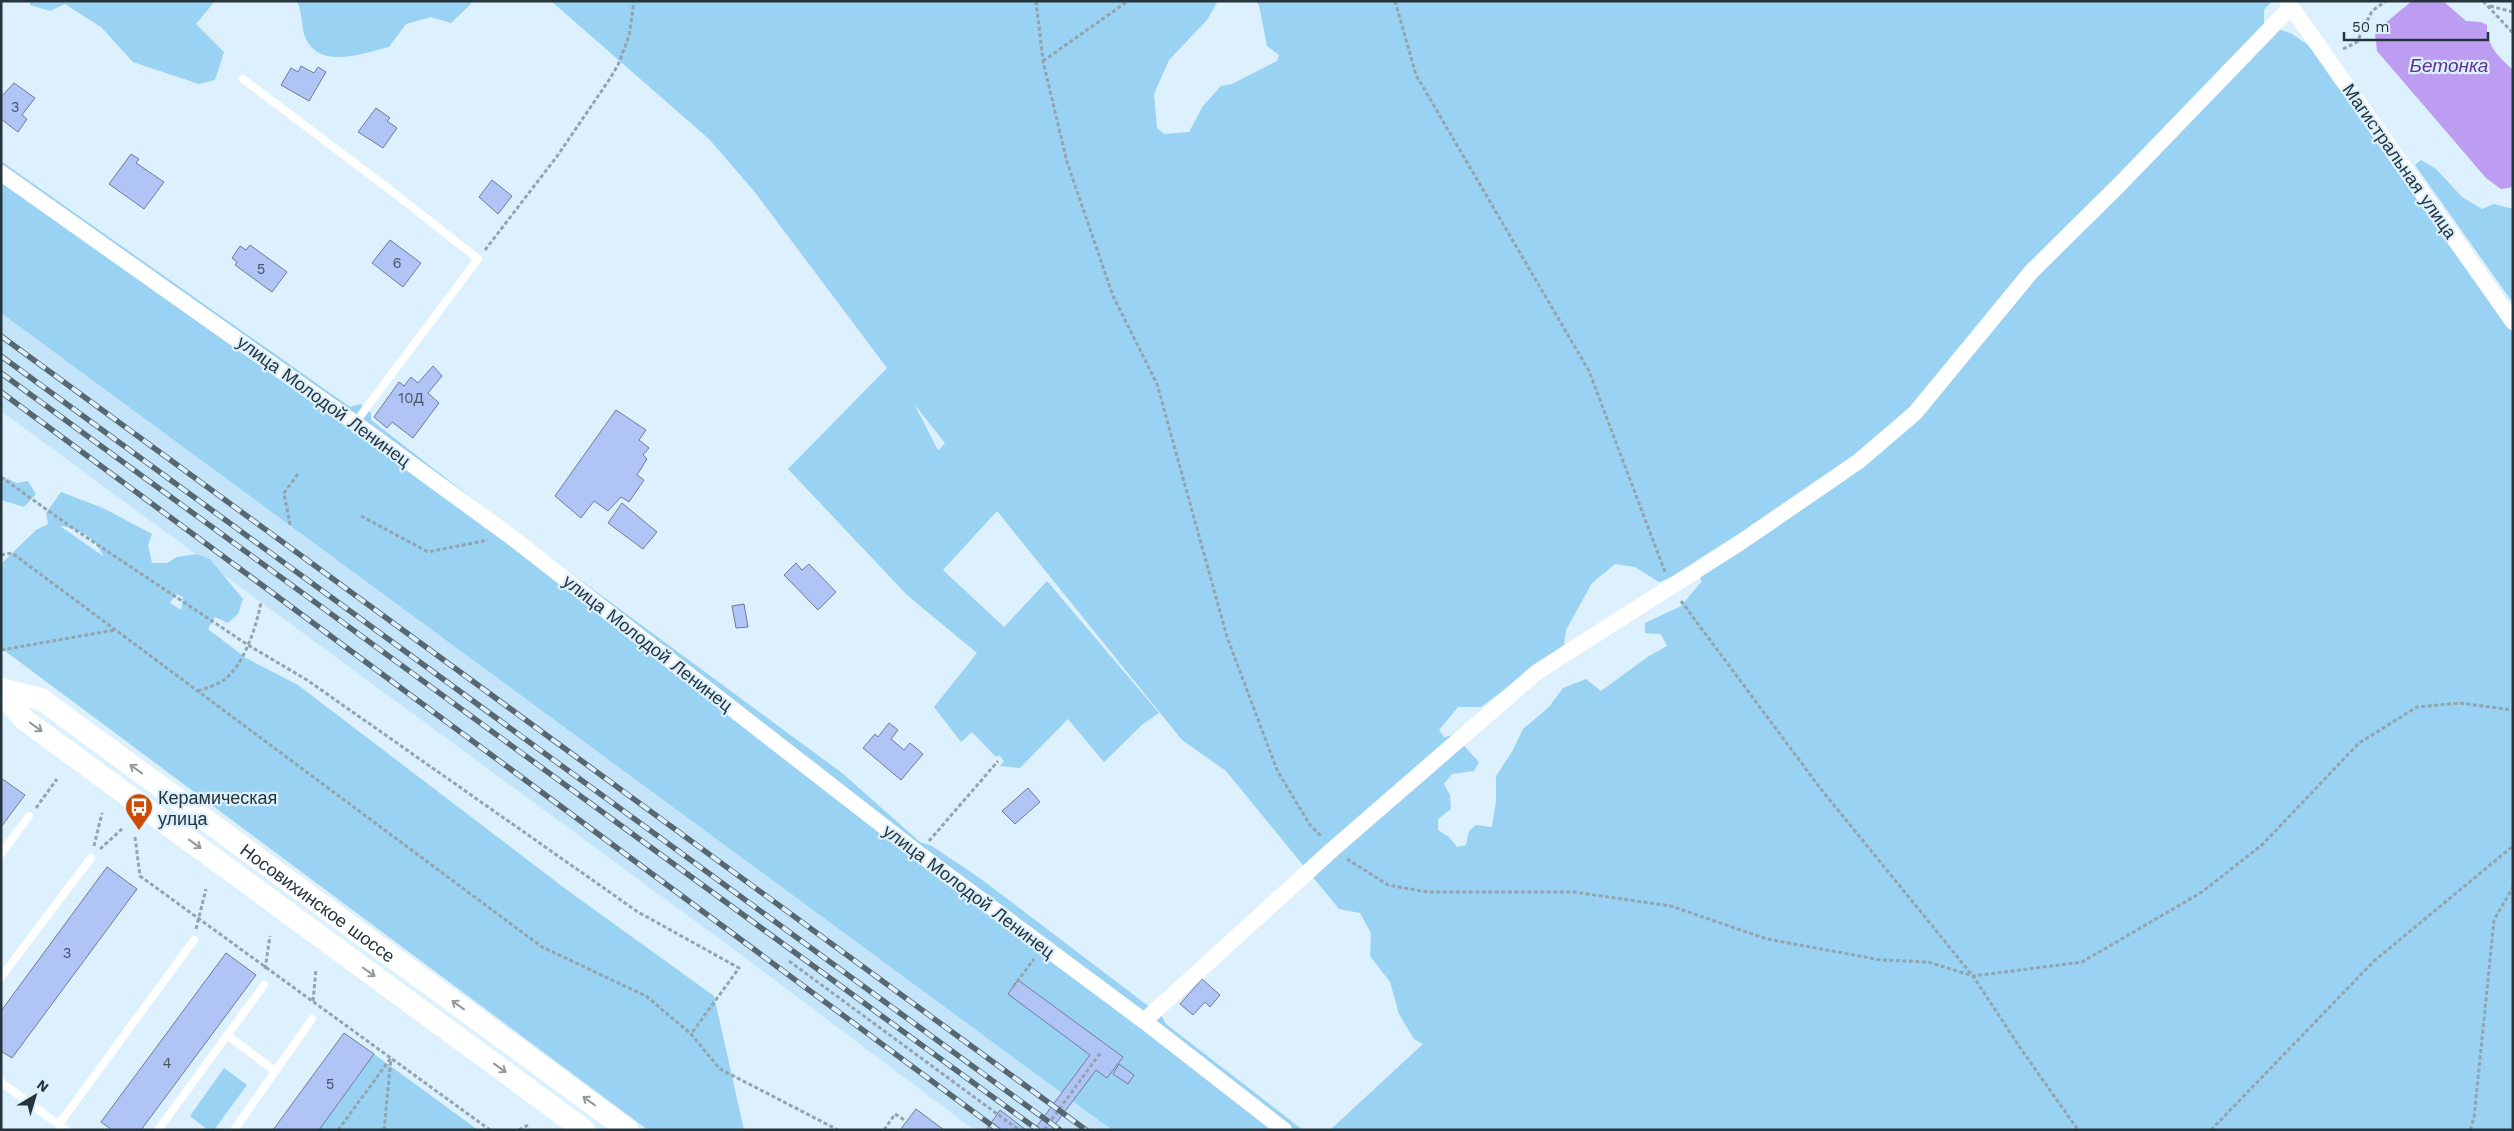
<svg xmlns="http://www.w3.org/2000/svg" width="2514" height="1131" font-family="'Work Sans',sans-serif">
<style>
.built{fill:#c4e5f9}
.green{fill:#99d2f3;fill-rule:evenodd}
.water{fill:#bd9df1}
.building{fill:#b0c4f6;stroke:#707b98}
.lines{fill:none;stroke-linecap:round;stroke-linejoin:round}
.path{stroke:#93a4af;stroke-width:3;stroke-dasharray:4 2.5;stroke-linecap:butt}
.lane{stroke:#fff;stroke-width:8}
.street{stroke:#fff;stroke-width:16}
.secondary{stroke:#fff;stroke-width:22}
.rail-casing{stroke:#57676f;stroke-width:5.5}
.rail{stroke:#dcf0fd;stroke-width:4;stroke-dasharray:11;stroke-linecap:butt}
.oneway{stroke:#929a9d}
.labels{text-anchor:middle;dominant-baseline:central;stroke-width:4.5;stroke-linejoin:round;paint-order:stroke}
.number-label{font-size:15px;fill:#48586a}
.street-label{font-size:18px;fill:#26343b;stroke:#dcf0fd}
.poi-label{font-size:18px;fill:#26343b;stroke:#dcf0fd;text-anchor:start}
.water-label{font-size:19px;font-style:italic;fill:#5e3293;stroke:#dcf0fd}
</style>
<rect width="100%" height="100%" fill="#dcf0fd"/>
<path class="built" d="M1 313 1112 1130H974L729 946 1 411Z"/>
<path class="green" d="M30 1H215L196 24 224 52 215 80 199 84 133 62 101 27 65 4 50 11 30 5Z
M297 1H471V4L451 23 431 17 406 24 389 47C363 53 321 70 306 39 301 29 303 14 297 1Z
M551 1H1218L1207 20 1169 60 1154 94 1157 128 1164 134 1189 132 1203 106 1221 86 1232 84 1277 61 1279 55 1267 46 1259 5 1255 1H2272L2264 10V24L2292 34 2311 47 2513 333V1130H1330L1423 1044 1414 1039 1399 1014 1390 982 1370 956 1371 933 1360 913 1339 909 1226 771 1182 740 997 511 943 570 1004 627 1047 581 1159 713 1143 724 1104 762 1068 719 1020 768 1000 766 1004 761 999 755 996 757 972 732 961 742 934 707 977 653 907 595 788 469 887 368 754 191 709 139ZM914 404 945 443 939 450H938ZM1615 564 1635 567 1659 582 1694 569 1702 581 1681 606 1645 623V633L1661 634 1667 646 1649 656 1601 691 1586 679 1563 688 1549 707 1523 729 1513 750 1496 776V801L1492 827 1476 825 1469 831 1466 845 1457 847 1449 837 1438 830V819L1451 809 1450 795 1444 784 1452 774 1474 771 1479 762 1454 735 1444 737 1439 730 1458 707H1481L1564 645 1566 630 1592 583Z
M2421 160 2436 169 2462 197 2482 209 2494 204 2513 209V303L2415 165Z
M1 161 350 407 360 404 371 413V420L518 534 842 773 920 842 932 846 981 879 1147 1005 1161 1015 1166 1024 1303 1130H1112L1 313Z
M1 476 17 483 28 481 36 494 24 507 1 500Z
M61 492 103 508 152 534 148 545 152 563H167L177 557 196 554 210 559 243 599 238 614 228 623 215 617 208 629 246 658 298 685 567 890 714 996 744 1130H648L1 648V564L36 530 48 524 46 513ZM60 526C79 529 96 537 103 556ZM176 594 183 597 181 610 170 603Z
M374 1054 478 1130H319Z
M224 1068 247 1085 214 1130H208L190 1116Z"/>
<path class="water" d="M2412 1H2443L2466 21 2481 22 2487 25C2486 46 2499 57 2513 70V187L2501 189 2486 178 2377 51 2375 34 2378 29Z"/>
<path class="building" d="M301 66 314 73 318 67 326 72 309 101 281 85 291 68 298 72Z
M14 83 35 98 22 115 27 119 18 132 1 119V97Z
M376 108 390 118 387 121 397 128 383 148 358 132Z
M131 154 139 159 136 163 164 182 144 209 109 184Z
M492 180 512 196 498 214 479 197Z
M390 240 421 263 403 287 372 263Z
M250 245 287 272 272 292 235 265 237 262 232 258 240 246 246 250Z
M433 366 442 376 428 393 439 403 413 438 392 422 387 428 374 417 399 382 404 386 411 377 418 383Z
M616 410 646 430 639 440 649 448 643 455 647 459 637 475 644 480 629 502 621 497 608 511 594 501 581 518 555 496Z
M622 503 657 532 643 549 608 523Z
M796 563 802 570 809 564 836 592 818 610 784 575Z
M744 604 748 627 736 628 732 606Z
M889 723 898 730 891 739 904 750 910 743 923 754 901 780 863 748 875 734 878 737Z
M1 778 25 795 1 827Z
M1028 788 1040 802 1015 824 1002 811Z
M107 867 137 889 12 1058 1 1051V1011Z
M226 953 256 975 141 1130H112L101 1122Z
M1202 979 1220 995 1210 1007 1205 1002 1193 1015 1180 1004Z
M1018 980 1123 1057 1107 1078 1096 1070 1051 1130H1034L1090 1055 1008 994Z
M344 1033 374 1054 319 1130H273Z
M1119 1064 1134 1075 1128 1084 1113 1074Z
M916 1109 944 1130H900Z
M1000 1110 1026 1130H986Z"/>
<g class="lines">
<path class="path" d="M1036 1 1043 61 1067 162 1113 296 1157 384 1227 637 1277 770 1310 825 1322 837
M1395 1 1416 75 1589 371 1665 572
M2483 1 2513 33
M2490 6 2513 12
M2343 49 2357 42 2372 11 2386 1
M1043 61 1128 1
M485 250 558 155 609 80 618 65 629 36 634 1
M1 477 74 529 248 645 307 680 638 912 739 968 691 1034
M361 516 428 552 488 540
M290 525 284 493 298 474
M1 555 12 553 542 947 646 996 691 1034 720 1069 838 1130
M1681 601 1820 788 1973 976 2021 1049 2078 1130
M1 650 115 630
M198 691C206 688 216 685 224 680 244 665 257 625 261 602
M36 808 57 779
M135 837 140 876 490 1130
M929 841 998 761
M94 846 102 813
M100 849 123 828
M1347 859 1388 885 1427 892H1574L1671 906 1767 939 1881 960 1928 962 1973 976 2082 962 2202 892 2263 844 2359 743 2417 707 2460 703 2513 710
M196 929 206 889
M789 961 1019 1130
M265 969 270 936
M1013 987 1034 959
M313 1001 316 970
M338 1130 391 1058
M384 1130 391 1059
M519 1130 528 1125
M884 1130 895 1114 906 1121
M1044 1130 1101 1052
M2211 1130 2374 961 2513 846
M2470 1130 2474 1118 2494 920 2513 887"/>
<path class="lane" d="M243 79 393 192 478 259 355 423
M1 854 29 816
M1 977 91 858
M227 1035 275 1071
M1 1082 66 1130
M59 1124 194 940
M158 1130 264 985
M234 1130 312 1019"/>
<path class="street" d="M2287 1 2513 322
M1 173 355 423 510 536 918 853 1144 1021 1284 1130
M1144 1021 1333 849 1537 672 1741 542 1859 461 1915 413 2031 272 2120 184 2291 7"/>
<g class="secondary">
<path id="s1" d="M1 689 41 699 628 1130"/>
<path d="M1 693 25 720 584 1130"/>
</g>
<g class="rail-casing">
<path id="rail" d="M1 336 1086 1130
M1 356 1060 1130
M1 373 1038 1130
M1 392 998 1130"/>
</g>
<use href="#rail" class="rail"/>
</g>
<defs><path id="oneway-shaft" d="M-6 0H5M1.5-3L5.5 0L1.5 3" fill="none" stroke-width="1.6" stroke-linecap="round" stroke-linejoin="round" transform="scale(1.25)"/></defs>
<g class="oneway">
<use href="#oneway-shaft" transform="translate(36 727) rotate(36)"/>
<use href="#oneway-shaft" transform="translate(136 769) rotate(-144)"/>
<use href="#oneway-shaft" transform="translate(195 844) rotate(36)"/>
<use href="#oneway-shaft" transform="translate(369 972) rotate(36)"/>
<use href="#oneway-shaft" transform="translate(458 1005) rotate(-144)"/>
<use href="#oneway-shaft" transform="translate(500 1068) rotate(36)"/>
<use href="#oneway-shaft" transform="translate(589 1101) rotate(-144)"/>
</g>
<defs>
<g id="bus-pin" transform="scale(1.4375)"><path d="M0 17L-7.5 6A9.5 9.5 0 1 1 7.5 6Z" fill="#ce4a00" stroke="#dcf0fd"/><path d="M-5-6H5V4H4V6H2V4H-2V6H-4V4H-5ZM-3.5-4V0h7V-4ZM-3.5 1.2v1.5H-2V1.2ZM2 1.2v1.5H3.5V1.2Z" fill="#fff"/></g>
</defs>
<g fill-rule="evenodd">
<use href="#bus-pin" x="139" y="807"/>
</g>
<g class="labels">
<g class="number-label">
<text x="15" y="107">3</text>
<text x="397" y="263">6</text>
<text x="261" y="269">5</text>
<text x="411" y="398">10Д</text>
<text x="67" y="953">3</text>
<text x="167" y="1063">4</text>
<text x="330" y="1084">5</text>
</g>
<g class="street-label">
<text transform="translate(2400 161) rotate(55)">Магистральная улица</text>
<text transform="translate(324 401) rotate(36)">улица Молодой Ленинец</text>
<text transform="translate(648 643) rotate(38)">улица Молодой Ленинец</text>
<text transform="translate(969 891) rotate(37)">улица Молодой Ленинец</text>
<text stroke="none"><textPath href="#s1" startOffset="385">Носовихинское шоссе</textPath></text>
</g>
<g class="poi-label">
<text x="158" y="797">Керамическая<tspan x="158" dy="21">улица</tspan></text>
</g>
<g class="water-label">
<text x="2449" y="65">Бетонка</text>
</g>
</g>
<rect width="2514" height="1131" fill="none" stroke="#26343b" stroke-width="5"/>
<g transform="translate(35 1096) rotate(38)" stroke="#dcf0fd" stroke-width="4" paint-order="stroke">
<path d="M0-4L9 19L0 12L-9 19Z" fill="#26343b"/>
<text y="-8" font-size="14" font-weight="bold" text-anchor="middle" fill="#26343b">N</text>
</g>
<path d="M2344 32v8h144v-8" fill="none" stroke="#26343b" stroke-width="2.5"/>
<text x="2352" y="32" font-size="15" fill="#26343b" stroke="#dcf0fd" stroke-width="4" paint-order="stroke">50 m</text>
</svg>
